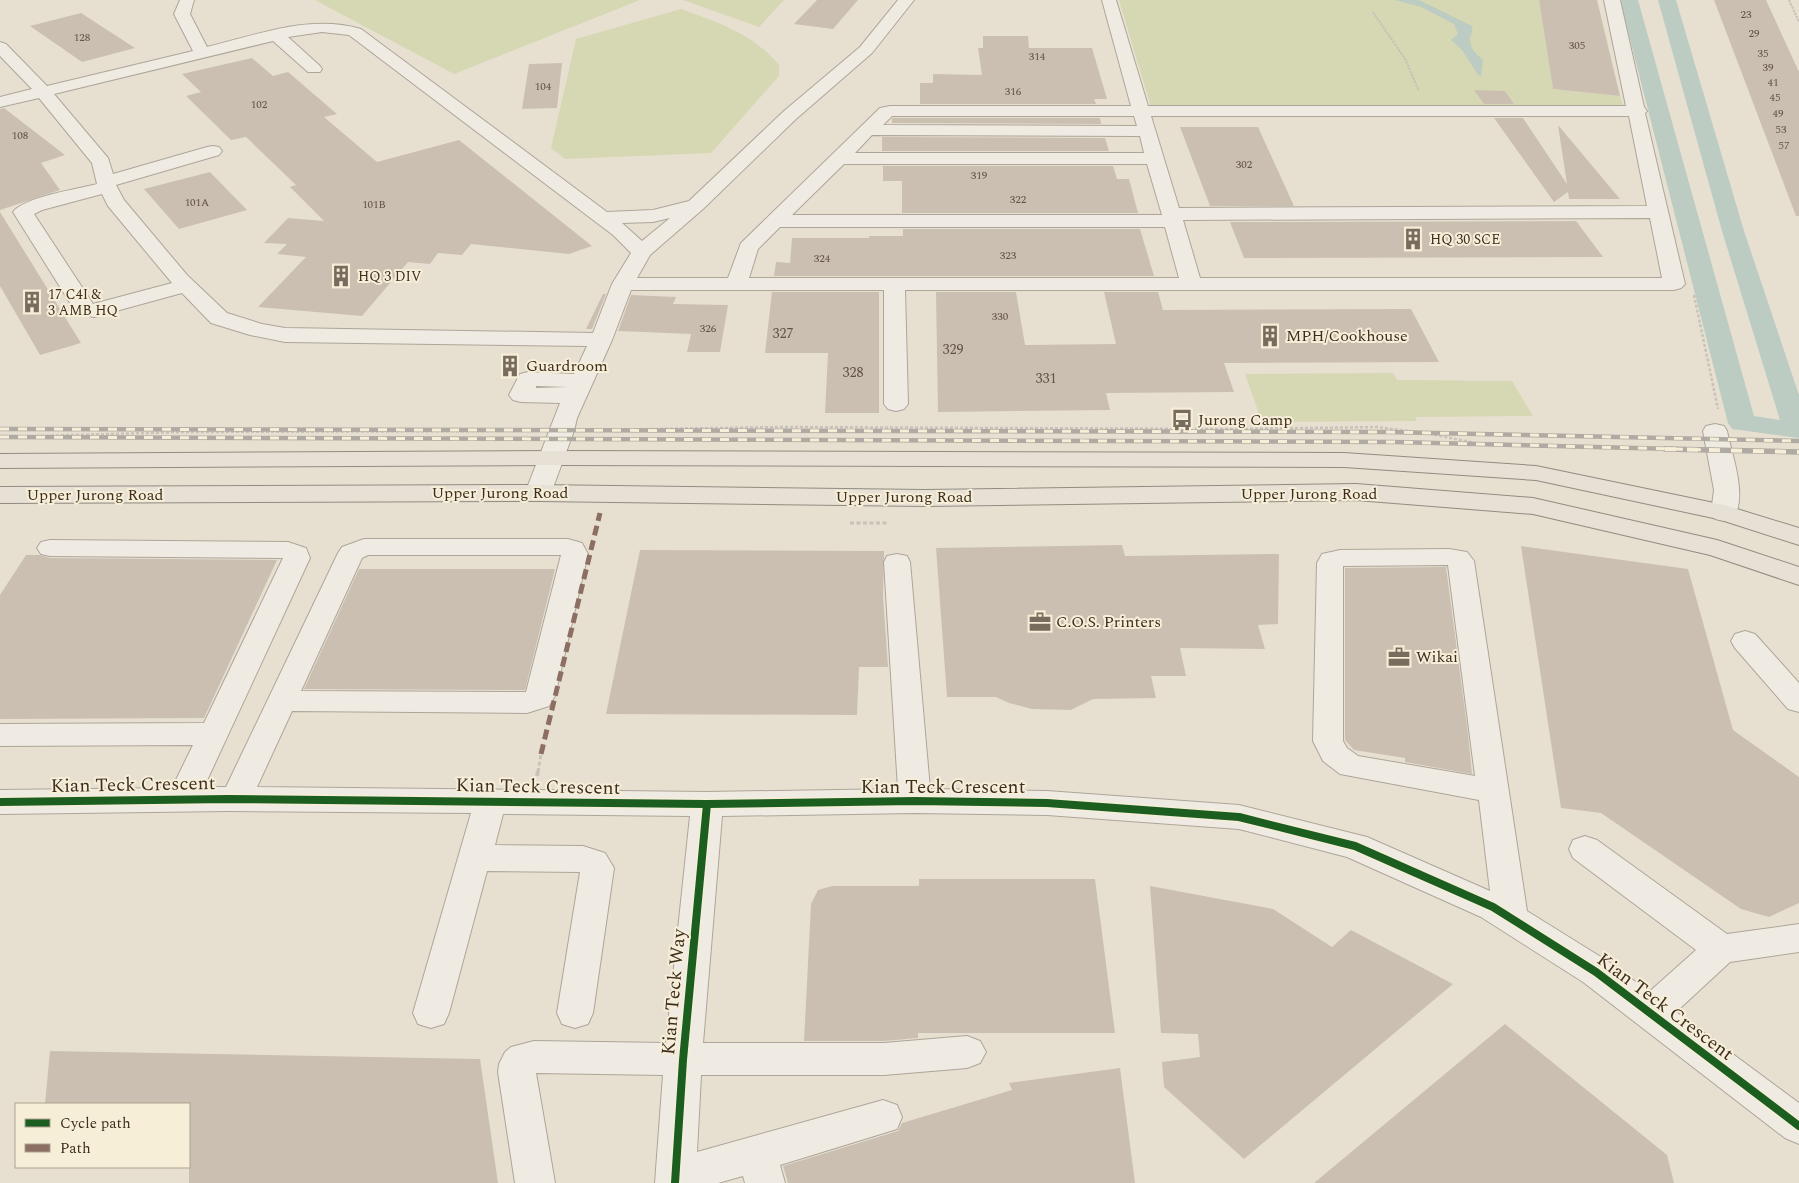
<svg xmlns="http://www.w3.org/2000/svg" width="1799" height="1183" font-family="Spectral,serif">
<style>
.green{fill:#d6d7b3}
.water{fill:#bcccc2}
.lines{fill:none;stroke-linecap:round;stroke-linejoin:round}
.canal{fill:#bcccc2;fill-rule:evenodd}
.building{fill:#cbbfb2}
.minor-casing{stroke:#ada599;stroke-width:2}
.major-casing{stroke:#928b80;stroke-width:2}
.path-far3{stroke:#c8c2b9;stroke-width:2;stroke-dasharray:2.5 1;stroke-linecap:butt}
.path-far2{stroke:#c8c2b9;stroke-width:2.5;stroke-dasharray:3 2;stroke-linecap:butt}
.path-far1{stroke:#c8c2b9;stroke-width:3;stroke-dasharray:4 2.5;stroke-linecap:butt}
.path{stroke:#c8c2b9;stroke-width:4;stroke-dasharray:5 3;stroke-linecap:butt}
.minor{fill:#efebe3;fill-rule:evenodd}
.major{fill:#e6e1d4;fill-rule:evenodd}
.rail-far1-casing{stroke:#afaaa2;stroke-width:4.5}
.rail-casing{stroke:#afaaa2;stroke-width:5.5}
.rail-far1{stroke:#f7eed8;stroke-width:3;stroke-dasharray:9;stroke-linecap:butt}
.rail{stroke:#f7eed8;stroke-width:4;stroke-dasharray:11;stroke-linecap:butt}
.quiet{stroke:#8d6e63;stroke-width:5;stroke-dasharray:10 5;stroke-linecap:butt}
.cycleway-casing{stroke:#f7eed8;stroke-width:11}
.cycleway{stroke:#1b5e20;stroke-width:8}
.labels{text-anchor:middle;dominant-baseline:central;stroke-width:4;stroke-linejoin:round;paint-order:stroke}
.far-number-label{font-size:11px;fill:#605244}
.far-poi-label{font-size:14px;fill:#3d2e20;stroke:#f7eed8;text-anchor:start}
.number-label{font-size:14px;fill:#605244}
.poi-label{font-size:16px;fill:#3d2e20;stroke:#f7eed8;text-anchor:start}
.street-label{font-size:16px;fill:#3d2e20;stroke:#f7eed8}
.near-street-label{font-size:19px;fill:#3d2e20;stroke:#f7eed8}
</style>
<rect width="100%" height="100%" fill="#e7e0d1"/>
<path class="green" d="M315 0H640L454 74Z
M683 0H784L759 27Z
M1119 0H1539L1553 89 1620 96 1624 108 1151 107Z
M681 9C717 22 754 34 779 65V76L711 153 565 159 551 148 576 39Z
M1393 373 1397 380 1512 381 1533 416 1415 417 1417 421 1262 422 1245 374Z"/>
<path class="water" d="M1395 0H1419L1472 26C1473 32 1471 33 1470 39 1470 49 1476 54 1483 60L1481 76 1478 75 1462 50 1451 40 1458 34 1454 24 1421 7Z"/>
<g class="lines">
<path class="canal" d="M1620 0H1638L1754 416 1780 420 1722 231 1658 0H1676L1744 231 1799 395V438L1732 429 1728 423Z"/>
</g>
<path class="building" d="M817 0H858L833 29 794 24Z
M1539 0H1597L1620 96 1553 89Z
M1714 0H1766L1799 72V216H1796Z
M81 13 135 48 82 62 30 26Z
M983 36H1028L1029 48H1092L1107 99H1094L1096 104H920V83H933V74L982 75 978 48H983Z
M252 58 273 76 288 72 337 114 324 117 377 162 459 140 592 246 569 254 471 244 462 255 438 253 430 264 408 262 362 316 258 307 306 257 277 254 287 244 264 243 288 218 324 221 290 187 296 185 246 137 231 140 186 96 201 92 182 74Z
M562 63 557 108 522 109 529 64Z
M1474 90 1505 91 1514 104H1484Z
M4 108 65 155 41 163 60 190 0 210V109Z
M892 118H1100L1101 124 892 123Z
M1494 118H1523L1567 184 1558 125 1620 199H1569L1568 192 1554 202Z
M1180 127H1258L1294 206H1210Z
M882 137 1105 138 1109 151H882Z
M883 166H1113L1117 179H1129L1138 213H902V181H883Z
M210 172 247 210 179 229 144 189Z
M0 212 81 343 40 355 0 286Z
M1576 221 1603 257 1244 258 1230 222Z
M903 229H1140L1154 276H774L776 262 790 263 792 238H869V236H903Z
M772 292H879V413H825L828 353H765Z
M936 292H1016L1025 345 1116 344 1104 292H1158L1163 310 1411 309 1439 362 1224 363 1234 392 1106 393 1110 410 938 412Z
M603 294H606L592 329H586Z
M631 295 676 297 673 304 728 305 720 352H687L691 334 618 331Z
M1122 545 1125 556 1279 554 1278 624 1258 625 1265 649 1180 648 1186 676H1151L1156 698 1093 699 1071 710 1032 709 1009 703 996 697H947L936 548Z
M1521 546 1688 569 1733 730 1799 777V903L1769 917 1741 909 1601 813 1561 808Z
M640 550 884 551 883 597 888 667H859L857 715 606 714Z
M26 555H40L50 558 277 560 204 718 0 719V595Z
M1446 567 1468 734 1472 774 1405 762V758L1354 750 1345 740V568Z
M359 569H555L525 690 304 689Z
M919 879H1095L1115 1033H918V1038L884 1041H804L811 904 818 890 832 886H919Z
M1150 886 1273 909 1332 947 1351 930 1453 984 1244 1159 1164 1087 1162 1062 1200 1057 1198 1034 1161 1033Z
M1505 1024 1667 1155 1674 1183H1314Z
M50 1051 480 1059 498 1183H189V1104H45Z
M1120 1068 1135 1183H788L783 1166 898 1131 902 1123 1012 1090 1009 1083Z"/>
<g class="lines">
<g class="minor-casing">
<path id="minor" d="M180 0H194L190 14 207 47C257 35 309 14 361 29L607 212 653 210 689 201 784 111 860 47 898 0H914L872 53 796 119 703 209 650 255 637 278H728L741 243 880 108 890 106H1131L1102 0H1116L1148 106H1626L1604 0H1620L1644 107 1647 111 1645 113 1685 284 1681 288 1674 290H905L908 404 904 409 896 411 888 409 884 404V290H631L612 340 577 418 574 431 551 493 547 498 538 501 529 498 525 493 560 403 521 402 513 400 509 395 520 374 528 372 574 374 587 346 285 342 250 335 211 323 182 293 94 317 77 314 13 212C24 197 78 189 97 184L92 163 39 98 0 107V97L32 89 0 56V42L6 44 47 86 193 51 174 14ZM322 32 349 35 613 235 631 253 612 284 593 333 285 328 262 324 227 313 187 275 124 200 116 185 219 155 222 151 219 147 213 146 207 147 113 174 108 158 54 94 273 41 308 72H320L322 69 320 66 288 37ZM892 116H1134L1137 126 883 125ZM1151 116H1629L1647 206 1179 208ZM872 135 1140 136 1144 153H855ZM844 164H1147L1162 215H792ZM102 194 108 206 172 283 93 304 34 214 42 210ZM670 218 642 241 622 223 653 222ZM1650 218 1662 278H1200L1183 220ZM780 227H1165L1179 278H749L758 249ZM536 386 568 387 536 388Z
M1715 424 1724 426 1727 431C1732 455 1748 497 1733 519L1724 521 1715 519 1711 513 1714 490 1703 431 1706 426Z
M364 539H568L582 543 588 554 555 696 549 706 527 713 292 711 257 787 707 792 898 789 884 562 887 556 897 554 907 556 910 562 930 789 1047 791 1239 805 1367 837 1490 891 1479 800 1340 774 1323 761 1313 741 1317 563 1322 554 1340 550 1449 549 1467 552 1474 561 1527 911 1609 962 1649 992 1696 950 1573 858 1569 849 1573 840 1585 836 1597 840 1727 934 1799 924V952L1730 962 1676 1012 1799 1103V1144L1785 1138 1583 982 1481 917 1347 857 1239 829 1047 815 915 813 722 816 703 1043H884L967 1036 980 1041 986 1052 980 1063 967 1068 884 1075H701L697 1152 883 1100 897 1105 902 1117 897 1129 780 1165 785 1183H745L743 1176 718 1183H655L663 1075 536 1073 555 1183H515L498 1072 499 1064 505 1052 511 1047 534 1041 666 1043 690 816 503 814 495 845 583 846 605 853 614 868 593 1013 588 1024 575 1028 562 1024 557 1013 580 872 487 871 449 1013 444 1024 431 1028 418 1024 413 1013 471 813 228 811 0 814V790L172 788 193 745 0 746V724L204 723 283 558 50 556 41 554 37 548 41 542 50 540 288 542 306 548 310 558 204 787H226L338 553 342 547ZM368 555H561L526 692 301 691 362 558ZM1448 565 1475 776 1358 756 1347 748 1343 741V566Z
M1745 631 1755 634 1799 683V712L1788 709 1735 648 1731 641 1735 634Z"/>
</g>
<g class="major-casing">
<path id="major" d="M552 451 1344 453 1536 466 1724 505 1799 528V545L1718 519 1536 480 1344 467 552 465 0 468V454Z
M1356 484 1533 498 1717 540 1799 567V585L1710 555 1533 514 1356 500 925 506 538 501 0 503V487L538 485 925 490Z"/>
</g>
<path class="path-far3" d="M1789 0 1799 22
M1373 12 1405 59 1419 91
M280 151 300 171 320 166 338 184"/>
<path class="path-far2" d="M1694 295 1718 409
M590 430 781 427 1235 429 1377 427 1431 434 1485 445
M36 436 184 432 532 431"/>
<path class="path-far1" d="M850 523H888
M538 772 541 754"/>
<path class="path" d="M537 776 538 771"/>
<use href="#minor" class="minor"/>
<use href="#major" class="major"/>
<g class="rail-far1-casing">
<path id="rail-far1" d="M0 429 1387 432 1799 441
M0 437 1395 442 1715 450"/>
</g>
<g class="rail-casing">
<path id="rail" d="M1665 449 1799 452"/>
</g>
<use href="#rail-far1" class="rail-far1"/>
<use href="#rail" class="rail"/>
<path class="quiet" d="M541 754 600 513"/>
<g class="cycleway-casing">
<path id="cycleway" d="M0 802 228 799 707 804 915 801 1047 803 1239 817 1355 846 1493 907 1596 972 1799 1126
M675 1183 683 1060 707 804"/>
</g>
<use href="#cycleway" class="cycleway"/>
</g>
<defs>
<g id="building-bare" transform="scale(1.725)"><path d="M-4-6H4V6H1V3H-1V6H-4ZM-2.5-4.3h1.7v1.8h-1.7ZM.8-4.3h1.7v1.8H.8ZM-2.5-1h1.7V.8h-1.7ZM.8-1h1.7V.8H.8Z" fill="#786c5e" stroke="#f7eed8" stroke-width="2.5" paint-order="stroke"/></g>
<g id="bus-bare" transform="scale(1.725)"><path d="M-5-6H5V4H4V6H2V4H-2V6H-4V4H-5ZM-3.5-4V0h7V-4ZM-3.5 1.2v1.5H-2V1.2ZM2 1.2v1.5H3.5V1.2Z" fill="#786c5e" stroke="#f7eed8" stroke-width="2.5" paint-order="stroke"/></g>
<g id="office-bare" transform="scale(1.725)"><path d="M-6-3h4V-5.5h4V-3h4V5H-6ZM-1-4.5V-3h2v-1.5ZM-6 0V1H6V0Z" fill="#786c5e" stroke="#f7eed8" stroke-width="2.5" paint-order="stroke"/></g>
</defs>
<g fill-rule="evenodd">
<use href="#building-bare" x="1413" y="239"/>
<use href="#building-bare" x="341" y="276"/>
<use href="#building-bare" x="32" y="302"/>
<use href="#building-bare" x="1270" y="336"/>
<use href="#building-bare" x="510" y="366"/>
<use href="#bus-bare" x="1182" y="420"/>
<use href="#office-bare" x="1040" y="622"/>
<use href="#office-bare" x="1399" y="657"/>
</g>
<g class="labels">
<g class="far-number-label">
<text x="1746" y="14">23</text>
<text x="1754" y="33">29</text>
<text x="82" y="37">128</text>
<text x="1577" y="45">305</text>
<text x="1763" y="53">35</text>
<text x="1037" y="56">314</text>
<text x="1768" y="67">39</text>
<text x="1773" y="82">41</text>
<text x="543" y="86">104</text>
<text x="1013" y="91">316</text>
<text x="1775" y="97">45</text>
<text x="259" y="104">102</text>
<text x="1778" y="113">49</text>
<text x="1781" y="129">53</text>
<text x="20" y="135">108</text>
<text x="1784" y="145">57</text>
<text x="1244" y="164">302</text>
<text x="979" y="175">319</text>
<text x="1018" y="199">322</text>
<text x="197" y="202">101A</text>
<text x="374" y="204">101B</text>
<text x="1008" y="255">323</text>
<text x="822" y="258">324</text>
<text x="1000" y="316">330</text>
<text x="708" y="328">326</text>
</g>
<g class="far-poi-label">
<text x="1430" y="239">HQ 30 SCE</text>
<text x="358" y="276">HQ 3 DIV</text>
<text x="48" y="294">17 C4I &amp;<tspan x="48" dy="16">3 AMB HQ</tspan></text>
</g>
<g class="number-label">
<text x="783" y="333">327</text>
<text x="953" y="349">329</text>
<text x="853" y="372">328</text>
<text x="1046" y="378">331</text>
</g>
<g class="poi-label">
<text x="1286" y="336">MPH/Cookhouse</text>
<text x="526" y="366">Guardroom</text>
<text x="1198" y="420">Jurong Camp</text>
<text x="1056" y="622">C.O.S. Printers</text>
<text x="1416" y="657">Wikai</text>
</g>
<g class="street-label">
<text x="500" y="493">Upper Jurong Road</text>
<text x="1309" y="494">Upper Jurong Road</text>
<text x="95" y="495">Upper Jurong Road</text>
<text x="904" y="497">Upper Jurong Road</text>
</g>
<g class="near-street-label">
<text transform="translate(133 785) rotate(-1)">Kian Teck Crescent</text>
<text transform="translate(538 787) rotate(1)">Kian Teck Crescent</text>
<text x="943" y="787">Kian Teck Crescent</text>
<text transform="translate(674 992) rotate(-85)">Kian Teck Way</text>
<text transform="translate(1665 1007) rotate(37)">Kian Teck Crescent</text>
</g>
</g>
<rect x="15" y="1103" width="175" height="65" fill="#f7eed8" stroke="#ada18e"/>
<rect x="25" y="1119" width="25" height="8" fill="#1b5e20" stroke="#ada18e"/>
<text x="60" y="1128" font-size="15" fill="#3d2e20">Cycle path</text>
<rect x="25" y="1144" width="25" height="8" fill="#8d6e63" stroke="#ada18e"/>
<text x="60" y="1153" font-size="15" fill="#3d2e20">Path</text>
</svg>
